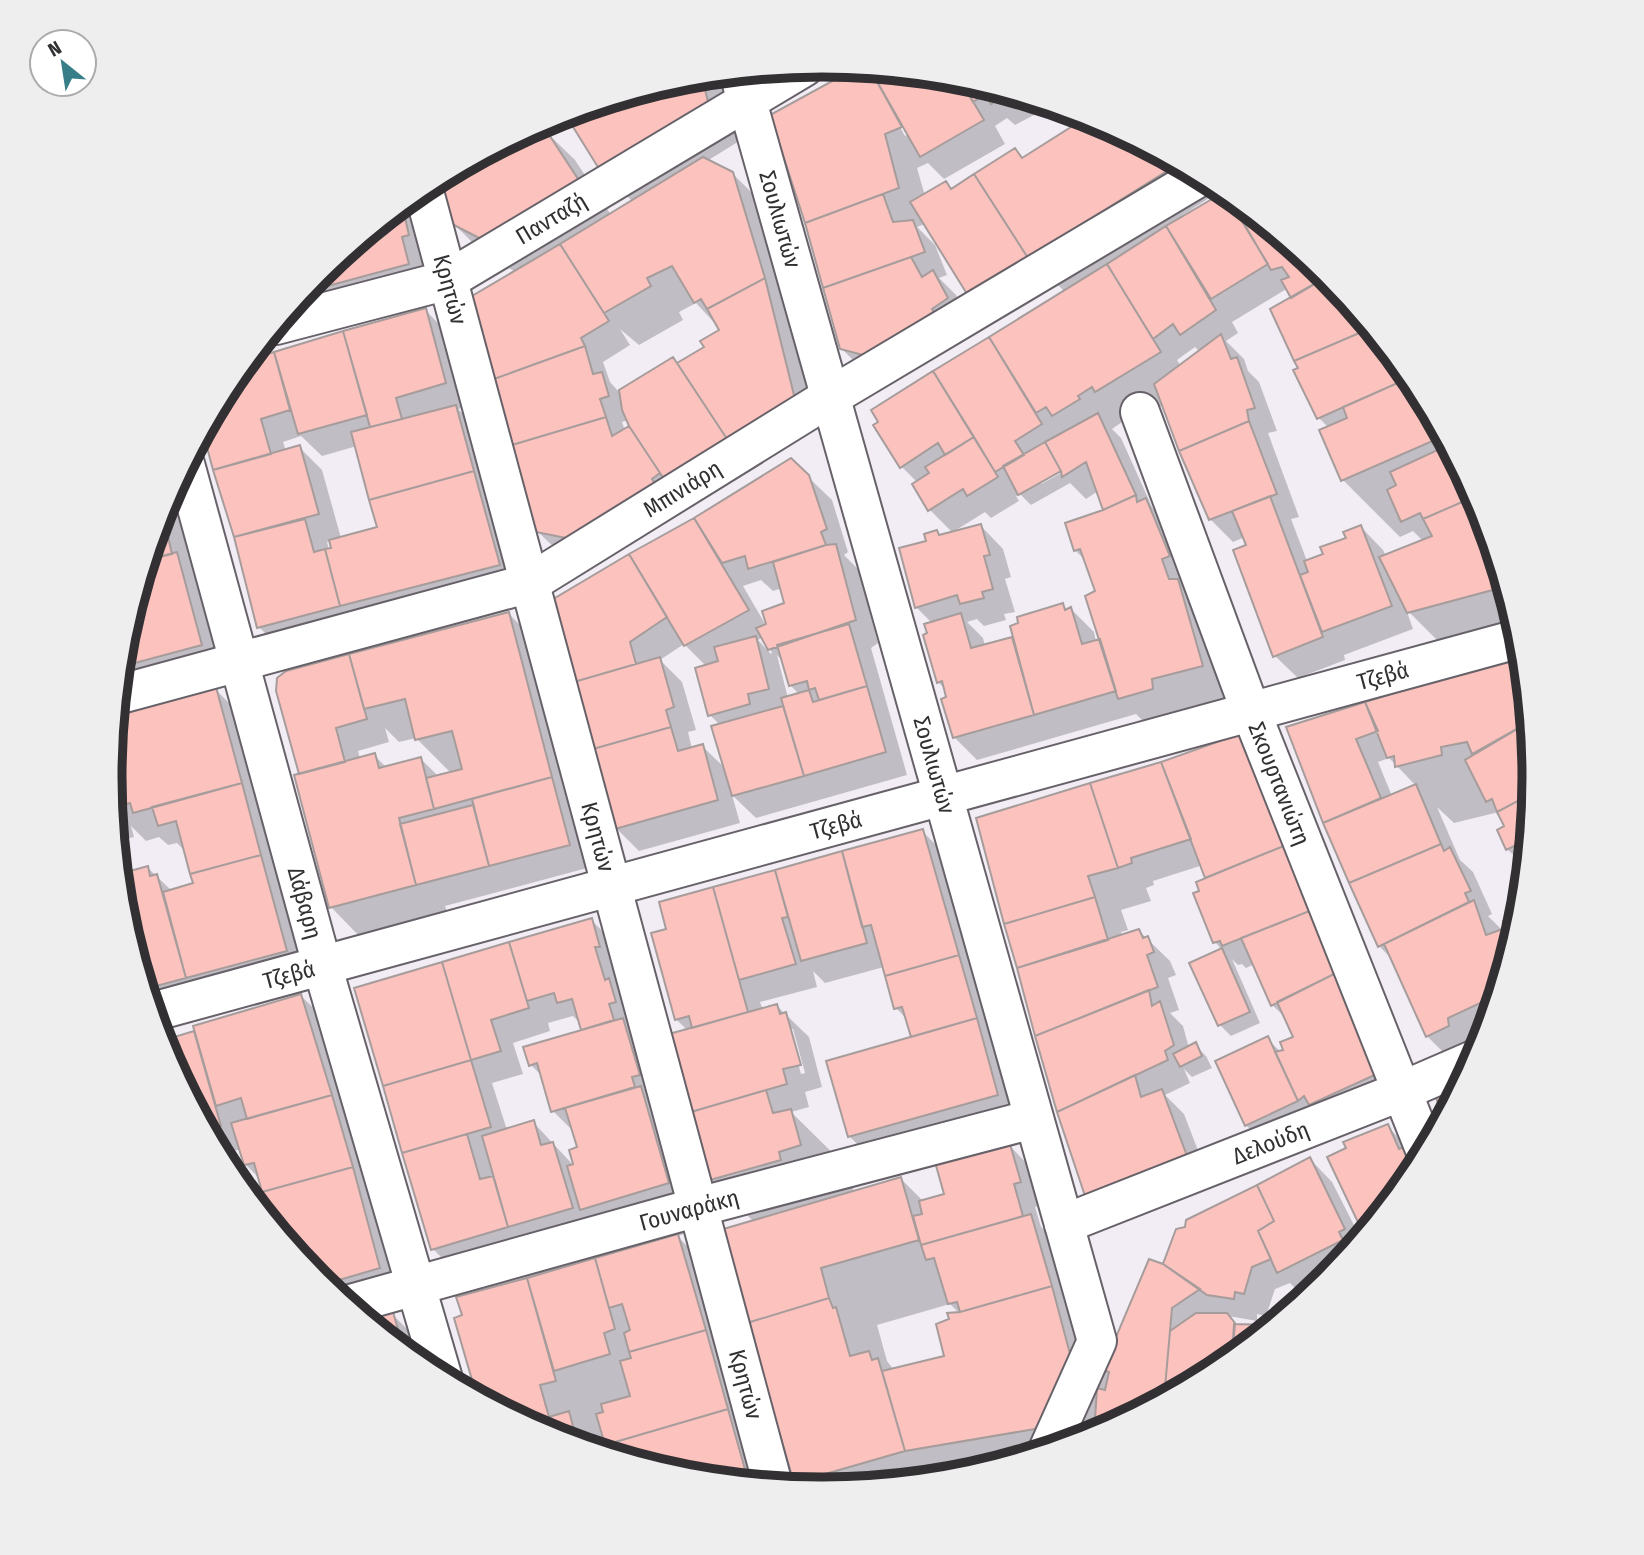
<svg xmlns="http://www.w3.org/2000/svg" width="1644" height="1555" font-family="'Fira Sans Condensed',sans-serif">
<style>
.shadow{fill:#0003;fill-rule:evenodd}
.building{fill:#fcc2be;stroke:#a69c9b;stroke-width:2}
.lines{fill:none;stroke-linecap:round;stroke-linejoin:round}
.minor-casing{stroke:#676269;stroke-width:42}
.minor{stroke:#fff;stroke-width:38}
.labels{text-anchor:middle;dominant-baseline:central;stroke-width:5;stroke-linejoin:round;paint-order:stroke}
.street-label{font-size:23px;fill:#323033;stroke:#fff}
.rim{fill:none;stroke:#323033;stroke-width:9}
</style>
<rect width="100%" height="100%" fill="#f2edf5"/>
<path class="shadow" d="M859 68 961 79 1051 106 1015 125 1007 118 995 126 1005 144 944 179 928 163 917 168 925 196 946 183 952 190 1015 150 1024 159 1090 118 1095 119 1218 185 1223 189 1183 215 1185 218 1226 192 1326 274 1415 382 1481 505 1521 639 1516 656 1523 662 1535 778 1526 867 1507 849 1506 826 1499 812 1454 823 1437 807 1460 860 1473 872 1492 914 1488 916 1503 931 1508 929 1506 922 1521 916 1480 1051 1461 1070 1427 1036 1392 959 1379 946 1325 822 1365 704 1466 669 1406 609 1413 629 1344 655 1345 660 1298 678 1275 656 1245 537 1233 542 1210 519 1164 404 1130 425 1125 420 1112 429 1121 438 1152 507 1179 534 1235 700 1153 731 1136 714 977 760 954 737 946 690 938 682 929 634 932 623 916 607 928 542 937 532 941 536 953 533 930 510 917 482 901 466 873 410 1065 292 1053 280 925 224 917 227 935 245 947 275 939 278 956 295 970 322 865 372 841 348 807 223 772 116ZM886 102H890L908 134 905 136ZM1288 288 1294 299 1319 418 1329 428 1343 480 1400 537 1413 531 1423 541 1386 556 1383 550 1361 527 1325 555 1307 561 1291 519 1299 517 1268 433 1277 431 1259 382 1248 371 1244 359 1226 341 1238 333 1232 322ZM1195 347 1200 352 1181 366 1177 360ZM1063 468V472L1041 484 1039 481ZM1070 483 1086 499 1098 491 1106 511 1075 550 1086 561 1097 591 1101 640 1096 642 1094 632 1071 609 1068 610 1063 605 1014 638 985 646 983 638 967 622 977 619 984 626 1006 620 1004 614 1015 612 1005 579 1011 577 1003 549 981 526 953 532 985 512 991 518 1019 501 1016 496 1020 494 1031 505ZM1389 758 1397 766 1416 786 1392 796 1378 762Z
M726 74 741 140 707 161 732 173 766 207 817 422 561 554 537 531 516 272 486 256 452 222 440 177 534 127 536 130 541 127 575 160 611 215 633 202 602 171 683 78ZM696 303 722 331 707 347 678 365 673 359 619 392 610 382 603 362 630 345 620 329 639 345 683 320 679 312ZM628 420 631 426 625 431 622 422Z
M421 189 441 297 258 347 318 273Z
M425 310 448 333 468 406 458 409 479 429 532 598 282 650 259 627 204 429 230 381 246 362ZM301 436 322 456 357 446 379 528 341 538 322 470 299 447 286 451 283 442ZM331 540 333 549 329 550 327 542Z
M178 477 181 520 193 570 200 577 224 668 117 696 123 638 164 504Z
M808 477 832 500 848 552 844 555 858 569 878 643 871 648 907 775 756 818 732 795 740 823 639 851 616 828 552 601 695 519ZM761 580 773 591 782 588 786 604 768 629 743 586ZM763 637 772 653 771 654 758 640ZM684 644 706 666 710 715 720 725 726 769 702 746 692 749 688 732 696 730 682 682 660 660ZM777 655 784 663 790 685 800 695 788 698Z
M509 614 542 647 591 867 445 906 449 918 364 941 331 907 301 774 277 690ZM385 728 399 742 416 738 451 773 438 776 421 759 387 768 374 755 360 759 358 751 389 742Z
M215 689 249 723 308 974 153 1016 123 916 119 876 148 868 172 891 195 885 185 847 182 848 177 843 168 845 159 837 146 841 131 826 134 837 122 840 130 869 119 872 109 777Z
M1245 734 1401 1096 1269 1148 1246 1125 1267 1039 1281 1052 1295 1038 1286 1018 1272 1005 1255 964 1246 968 1242 964 1238 965 1232 959 1260 1023 1231 1036 1220 1025 1192 964 1222 950 1215 942 1201 892 1207 878 1203 865 1153 881 1154 885 1146 888 1151 901 1121 910 1128 930 1121 932 1122 937 1139 931 1170 961 1176 975 1168 978 1179 1010 1170 1013 1183 1026 1189 1048 1195 1045 1206 1056 1212 1068 1192 1077 1184 1069 1190 1083 1165 1095 1184 1114 1209 1179 1111 1224 1005 924 1161 764Z
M922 831 945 854 1030 1128 883 1170 849 1136 913 1038 908 1020 896 1008 884 967 825 983 813 971 817 987 760 1002 763 1010 777 1006 809 1037 822 1087 805 1092 809 1107 791 1112 848 1168 854 1192 901 1179 924 1202 946 1195 1010 1146 1032 1169 1042 1205 1035 1207 1041 1227 1053 1239 1111 1355 1186 1229 1310 1159 1332 1182 1361 1239 1323 1284 1301 1294 1290 1283 1275 1289 1266 1316 1257 1314V1321L1228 1316 1237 1326 1271 1327 1218 1370 1094 1436 961 1477 822 1490 801 1488 795 1482 754 1222 711 1179 688 1031 676 1019 669 930 661 903ZM789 1029H793L805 1073 801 1074ZM950 1304 960 1314 946 1357 894 1370 887 1361 877 1325Z
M591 920 614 942 711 1226 677 1236 735 1293 765 1485 683 1476 549 1436 479 1398 456 1319 464 1316 477 1293 433 1249 356 989ZM573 1016 581 1024 583 1032 531 1065 543 1077 553 1111 575 1133 579 1149 575 1167 533 1122 507 1130 492 1083 523 1074 513 1043 550 1031 548 1023ZM591 1218 624 1251 560 1270 552 1243ZM605 1440 610 1454 598 1442Z
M301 996 324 1018 413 1301 360 1316 318 1281 261 1211 268 1209 261 1180 245 1164 241 1149 220 1155 161 1043Z
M1387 1126 1410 1149 1419 1165 1365 1233 1330 1158Z
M392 1314 415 1337 424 1369 367 1321Z"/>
<path class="building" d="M856 68 870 69 902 127 885 134 899 188 805 223 770 115Z
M870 69 959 78 984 120 920 157Z
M702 77 709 106 601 172 565 114 683 78Z
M959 78 961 79 1010 93 991 104 986 94 973 102Z
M1087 117 1178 164 1028 258 974 174 1015 148 1022 158Z
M542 124 582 185 485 241 450 223 438 178Z
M703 157 733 172 765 278 707 309 701 299 694 303 672 266 647 278 651 286 604 313 560 244Z
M974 174 1028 258 967 294 910 202 946 181 951 189Z
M1225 191 1326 274 1328 276 1291 298 1281 280 1289 277 1282 267 1271 270Z
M1224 192 1268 264 1211 299 1166 226Z
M883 194 893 222 913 220 925 252 823 288 805 223Z
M402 205 409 235 402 237 409 264 302 293 318 273Z
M1166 226 1216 310 1180 335 1173 324 1153 339 1107 264Z
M560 244 609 321 581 338 585 346 494 379 472 296Z
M911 257 922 277 933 270 948 298 932 309 936 316 867 356 840 349 823 288Z
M1107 264 1161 352 1095 392 1092 387 1078 396 1080 399 1052 416 1046 407 1036 413 989 337Z
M1328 276 1371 328 1294 361 1270 309Z
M765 278 795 399 727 439 677 363 704 347 700 341 719 330 707 309Z
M426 308 446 383 396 398 402 419 370 427 343 331Z
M1371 328 1411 377 1317 419 1293 370 1298 368 1294 361Z
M343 331 367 415 298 434 274 352Z
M1221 334 1231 359 1237 357 1255 408 1247 410 1249 421 1179 451 1154 384Z
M989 337 1042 424 1015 441 1024 455 995 472 933 371Z
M585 346 593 374 602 372 609 396 600 399 606 417 512 445 494 379Z
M274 352 290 410 261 419 271 454 213 470 203 432 230 381 247 360Z
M673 357 727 439 664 479 629 426 622 410 619 390Z
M933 371 974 437 945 455 938 443 900 468 873 425 878 422 871 410Z
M1411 377 1444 436 1341 481 1319 430 1347 418 1343 407Z
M456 405 474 471 369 500 351 432Z
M1098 413 1136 495 1103 510 1086 462 1062 477 1061 471 1045 442Z
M606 417 612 436 629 426 660 473 652 479 656 485 566 538 536 532 512 445Z
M1249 421 1277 494 1209 520 1179 451Z
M974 437 998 477 967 496 963 489 928 511 912 484 929 473 925 467Z
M1045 442 1061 471 1018 495 1003 466Z
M300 445 319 514 234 537 213 470Z
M1444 447 1469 499 1423 519 1420 513 1401 522 1387 490 1396 485 1390 472Z
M791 458 809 475 827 529 821 532 826 545 748 569 745 556 722 563 694 518Z
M474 471 500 565 340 606 325 549 331 548 329 540 377 527 369 500Z
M1136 495 1137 502 1146 498 1170 556 1162 559 1169 579H1178L1203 666 1152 679 1153 689 1118 699 1085 596 1095 591 1080 549 1074 551 1065 523 1103 510Z
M1270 496 1323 637 1273 657 1233 550 1246 545 1232 511Z
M1469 499 1493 547 1485 551 1500 588 1407 613 1379 557 1432 536 1423 519Z
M162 510 172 554 147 560Z
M694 518 749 610 684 646 629 554Z
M305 519 314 552 325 549 340 606 257 628 234 537Z
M981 524 990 555 984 556 993 589 982 592 984 598 960 604 957 595 915 608 899 548 926 541 924 534 937 530 939 535Z
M1361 525 1392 606 1322 632 1300 575 1308 572 1304 561 1323 554 1320 547 1346 538 1343 532Z
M836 544 856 620 768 650 756 628 766 624 762 611 784 603 773 562 826 545Z
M177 552 202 645 120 667 123 638 147 560Z
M629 554 667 617 630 642 636 664 574 682 550 601Z
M1063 603 1065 610 1071 607 1082 644 1100 639 1116 691 1034 715 1010 626 1018 623 1017 617Z
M509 612 552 777 434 809 426 778 462 769 452 731 415 740 405 699 364 709 349 654Z
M961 613 971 648 1012 637 1034 715 953 738 941 699 946 697 942 681 937 683 923 635 927 633 924 624Z
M849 624 867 686 819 700 815 688 809 690 807 681 789 686 777 645Z
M756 636 769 689 748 694 750 704 708 716 695 668 718 661 714 647Z
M349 654 367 719 336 728 345 762 299 774 276 691 277 678 286 671Z
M1518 655 1523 661 1529 722 1472 754 1467 742 1441 747 1442 755 1395 767 1394 756 1387 758 1365 702Z
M660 657 674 707 666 710 671 727 593 749 574 682Z
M867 686 886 752 804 776 781 698 809 690 813 702Z
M216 687 242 783 133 813 130 803 112 808 109 777 115 714Z
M1365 702 1378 731 1356 739 1381 798 1323 823 1286 727Z
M783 706 804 776 732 796 711 726Z
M1529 722 1535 778 1533 793 1497 812 1492 799 1486 802 1465 760Z
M671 727 678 751 703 744 718 800 615 829 593 749Z
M1245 732 1286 845 1205 878 1161 762Z
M375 753 379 768 421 757 434 809 399 818 416 885 329 908 294 775Z
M1161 762 1191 839 1131 858 1132 863 1118 868 1090 783Z
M552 777 570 845 489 866 472 799Z
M242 783 261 855 190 874 176 821 158 826 152 807Z
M1090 783 1118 868 1088 876 1095 897 1004 924 976 818Z
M1416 784 1441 844 1349 883 1323 823Z
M1533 793 1529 839 1506 850 1497 830 1504 826 1497 812Z
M473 805 489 866 416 885 400 824Z
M923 829 959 955 885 976 871 925 862 927 842 851Z
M1441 844 1444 851 1450 847 1471 891 1465 893 1469 902 1378 947 1349 883Z
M1286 845 1312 910 1222 946 1220 941 1213 943 1193 893 1199 891 1196 882Z
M842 851 867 943 801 961 775 870Z
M261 855 287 951 186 978 163 892 193 883 190 874Z
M148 866 150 876 157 874 186 978 145 989 123 916 119 874Z
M775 870 788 917 782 918 796 964 739 980 713 887Z
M713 887 748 1012 692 1028 689 1016 675 1020 651 933 666 929 659 902Z
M1095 897 1108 940 1017 968 1004 924Z
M1474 900 1486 935 1506 928 1503 921 1521 914 1493 1008 1484 1012 1480 1003 1448 1018 1449 1026 1426 1037 1384 944Z
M1312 910 1336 973 1271 1006 1241 938Z
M592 918 600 947H595L605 980 609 978 616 1002 609 1004 614 1020 581 1030 572 999 557 1003 554 993 527 1001 509 942Z
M1139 929 1143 938 1148 936 1154 952 1147 955 1158 987 1035 1036 1017 968Z
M509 942 529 1008 491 1020 501 1051 471 1060 442 962Z
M1222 948 1250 1012 1218 1026 1189 963Z
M959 955 977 1018 911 1037 902 1007 894 1009 885 976Z
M442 962 471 1060 383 1086 354 988Z
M1336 973 1379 1073 1309 1105 1304 1096 1298 1101 1275 1052 1283 1050 1280 1042 1293 1037 1277 1002Z
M1149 990 1152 1006 1160 1001 1174 1045 1165 1051 1168 1060 1057 1112 1035 1036Z
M301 994 332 1095 247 1119 241 1098 216 1106 193 1026Z
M777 1004 780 1014 786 1012 801 1065 783 1069 787 1084 691 1112 669 1034Z
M623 1018 640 1075 632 1077 635 1087 551 1112 537 1063 529 1066 523 1047Z
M977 1018 998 1095 848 1137 826 1061Z
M194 1031 221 1126 206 1130 161 1041Z
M1268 1036 1298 1101 1245 1126 1215 1061Z
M1196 1042 1202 1056 1180 1067 1173 1054Z
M471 1060 491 1127 402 1153 383 1086Z
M1135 1075 1141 1097 1162 1089 1187 1156 1087 1202 1057 1112Z
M641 1086 669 1183 580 1210 567 1166 573 1164 569 1150 577 1147 565 1108Z
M1461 1087 1444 1118 1436 1098Z
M766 1090 773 1113 791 1109 801 1145 779 1152 781 1160 710 1180 691 1112Z
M332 1095 353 1167 262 1192 254 1163 244 1165 231 1123Z
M534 1120 541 1145 553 1142 573 1208 508 1227 482 1136Z
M1388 1124 1399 1149 1404 1147 1415 1173 1364 1235 1327 1157 1346 1148 1343 1142Z
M467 1134 480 1179 493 1176 508 1227 431 1250 402 1153Z
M1010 1144 1021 1182 1014 1184 1023 1216 921 1245 913 1216 922 1214 919 1201 944 1194 935 1162 962 1154 963 1157Z
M1310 1157 1345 1229 1339 1232 1343 1240 1277 1273 1258 1231 1274 1221 1257 1185Z
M353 1167 380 1268 322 1285 259 1210 266 1208 262 1192Z
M901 1177 919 1240 821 1268 829 1298 747 1323 720 1230Z
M1257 1185 1274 1221 1258 1231 1271 1259 1252 1267 1244 1294 1235 1292 1234 1299 1207 1295 1163 1264 1176 1229 1185 1227 1186 1220Z
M1031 1214 1052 1286 960 1312 957 1302 948 1304 934 1258 926 1260 921 1245Z
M678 1234 706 1330 629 1352 624 1333 630 1330 622 1304 609 1308 595 1258Z
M595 1258 615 1329 604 1333 610 1354 554 1371 527 1278Z
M1149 1259 1163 1264 1200 1289 1172 1308 1164 1399 1094 1436 1097 1388 1105 1390 1109 1372 1102 1370Z
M527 1278 556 1381 540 1385 549 1417 569 1411 578 1445 549 1436 477 1397 454 1318 462 1315 456 1297Z
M1052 1286 1074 1369 1035 1429 905 1451 882 1371 944 1356 936 1324 949 1319 947 1313 960 1312Z
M829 1298 833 1308 836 1307 850 1356 869 1351 872 1360 878 1358 905 1451 794 1483 747 1323Z
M393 1312 405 1353 365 1320Z
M1196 1313H1227L1235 1323 1232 1358 1218 1370 1164 1399 1170 1331Z
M1234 1324 1273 1325 1232 1358Z
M706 1330 728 1409 605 1445 596 1414 603 1412 601 1404 630 1396 620 1361 631 1358 629 1352Z
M728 1409 748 1480 741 1482 683 1476 608 1454 605 1445Z"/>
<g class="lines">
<g class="minor-casing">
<g id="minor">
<path id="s1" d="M739 73 1097 1341 1048 1450"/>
<path id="s2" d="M423 188 773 1485"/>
<path id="s3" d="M276 325 448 280 804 67"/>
<path id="s4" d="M1140 412 1251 712 1426 1152"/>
<path id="s5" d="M185 464 322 965 443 1379"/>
<path id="s6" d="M117 695 530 583 830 397 1201 176"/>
<path id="s7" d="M152 1012 1521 638"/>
<path id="s8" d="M1064 1224 1402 1091 1476 1059"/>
<path id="s9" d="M347 1305 698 1207 1033 1119"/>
</g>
</g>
<use href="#minor" class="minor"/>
</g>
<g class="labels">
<g class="street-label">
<text stroke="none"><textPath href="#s3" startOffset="298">Πανταζή</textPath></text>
<text stroke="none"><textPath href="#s1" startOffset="152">Σουλιωτών</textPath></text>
<text stroke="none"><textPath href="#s2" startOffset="105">Κρητών</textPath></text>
<text stroke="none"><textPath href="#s6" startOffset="607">Μπινιάρη</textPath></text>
<text stroke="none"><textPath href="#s7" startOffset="1276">Τζεβά</textPath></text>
<text stroke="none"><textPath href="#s1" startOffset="719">Σουλιωτών</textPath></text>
<text stroke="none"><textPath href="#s4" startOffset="397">Σκουρτανιώτη</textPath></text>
<text stroke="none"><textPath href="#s7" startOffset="709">Τζεβά</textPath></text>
<text stroke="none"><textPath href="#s2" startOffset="672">Κρητών</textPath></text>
<text stroke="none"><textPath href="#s5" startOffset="455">Δάβαρη</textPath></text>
<text stroke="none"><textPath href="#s7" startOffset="142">Τζεβά</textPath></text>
<text stroke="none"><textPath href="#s8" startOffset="222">Δελούδη</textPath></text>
<text stroke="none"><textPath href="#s9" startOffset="355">Γουναράκη</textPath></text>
<text stroke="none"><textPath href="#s2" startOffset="1239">Κρητών</textPath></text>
</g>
</g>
<path d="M0 0H1644V1555H0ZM122 777a700 700 0 1 1 1400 0a700 700 0 1 1-1400 0Z" fill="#efeeef" fill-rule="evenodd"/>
<path class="rim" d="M122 777a700 700 0 1 1 1400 0a700 700 0 1 1-1400 0Z"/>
<g transform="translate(63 63) rotate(330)"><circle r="33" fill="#ffffff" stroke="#adacad" stroke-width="2"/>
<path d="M0-5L12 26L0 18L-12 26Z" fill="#377e89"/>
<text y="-10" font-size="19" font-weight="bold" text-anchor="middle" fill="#323033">N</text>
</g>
</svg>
